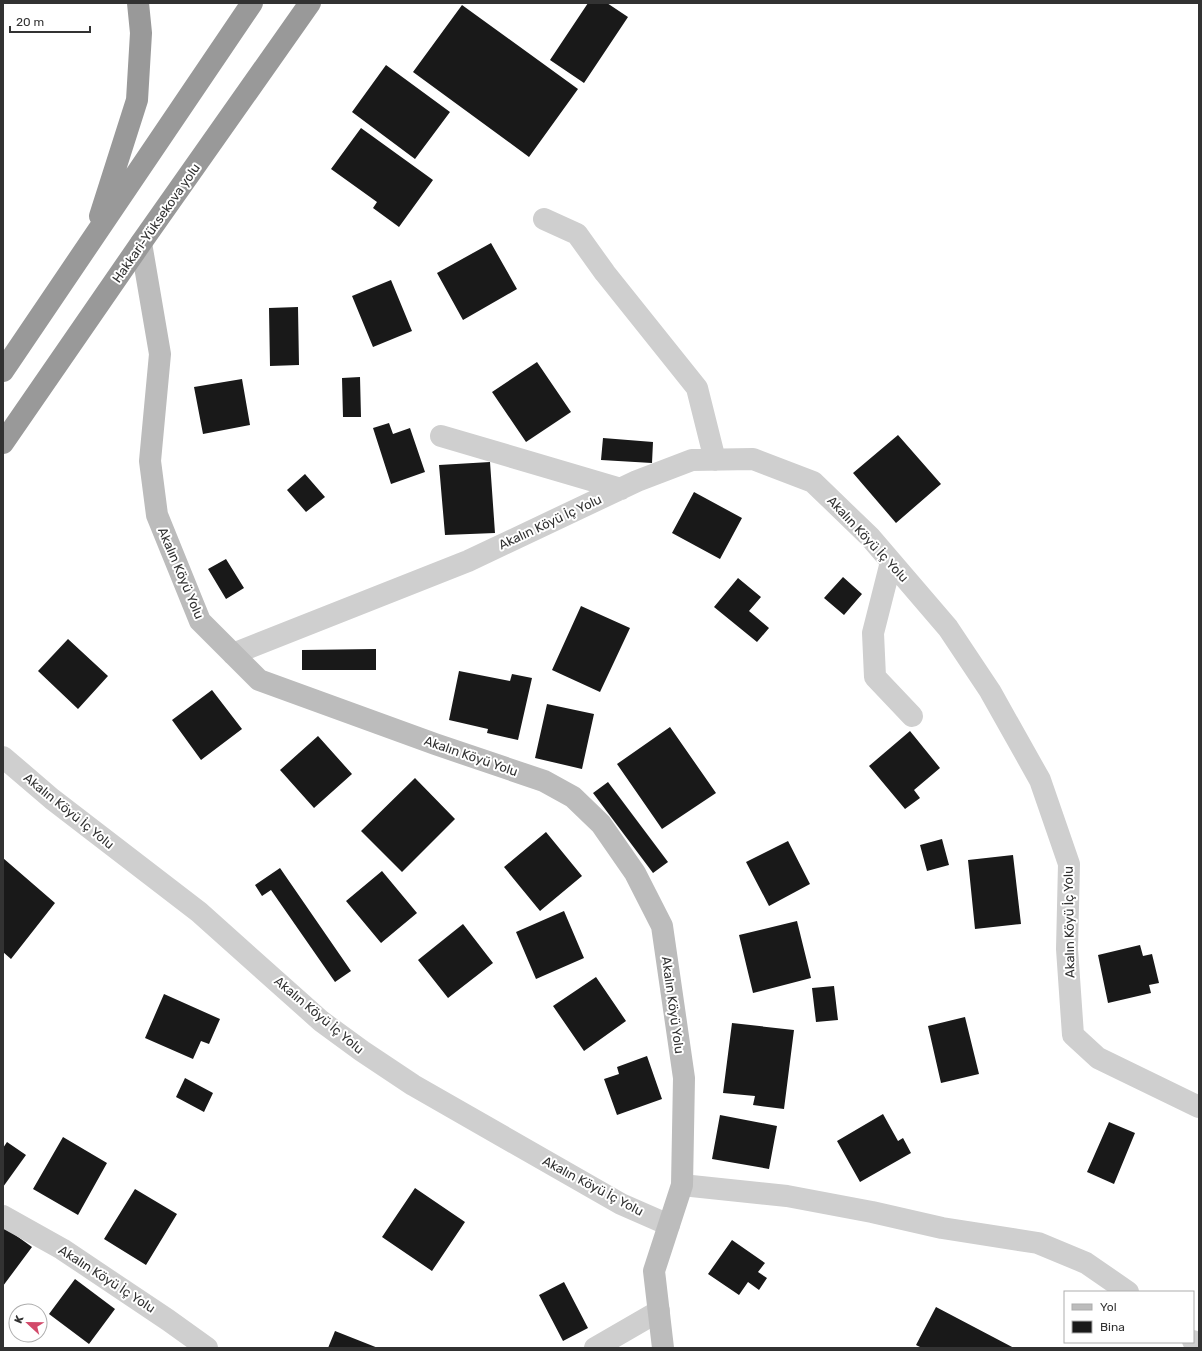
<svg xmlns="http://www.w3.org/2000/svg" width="1202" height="1351" font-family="Rubik,sans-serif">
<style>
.building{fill:#191919}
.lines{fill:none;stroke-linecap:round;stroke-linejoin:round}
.street{stroke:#cfcfcf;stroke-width:22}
.secondary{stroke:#bcbcbc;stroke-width:22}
.highway{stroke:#999;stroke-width:22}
.labels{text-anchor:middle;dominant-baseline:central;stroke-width:4;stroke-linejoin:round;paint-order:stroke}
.street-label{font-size:13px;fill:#323232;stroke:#fff}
</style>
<rect width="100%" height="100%" fill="#fff"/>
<path class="building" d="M588 3H607L628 17 584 83 550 60Z
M462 5 578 89 529 157 413 72Z
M386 65 450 112 415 159 352 112Z
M361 128 433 180 399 227 373 208 377 202 331 169Z
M491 243 517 289 463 320 437 273Z
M391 280 412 331 373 347 352 296Z
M298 307 299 365 270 366 269 308Z
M537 362 571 412 526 442 492 392Z
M360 377 361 417H343L342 378Z
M242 379 250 425 203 434 194 387Z
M389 423 393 434 410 428 425 472 391 484 373 428Z
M898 435 941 484 896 523 853 473Z
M603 438 653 442 652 463 601 460Z
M490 462 495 533 445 535 439 465Z
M305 474 325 497 306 512 287 490Z
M694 492 742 518 720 559 672 533Z
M226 559 244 588 226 599 208 569Z
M843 577 862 594 844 615 824 598Z
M738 578 761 597 749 611 769 628 757 642 714 607Z
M581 606 630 628 600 692 552 670Z
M68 639 108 676 78 709 38 671Z
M376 649V670H302V650Z
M459 671 510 681 512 674 532 678 518 740 487 733 488 729 449 720Z
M212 690 242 729 201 760 172 720Z
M547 704 594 714 582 769 535 758Z
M670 727 716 793 662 829 617 764Z
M910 731 940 768 914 790 920 798 905 809 869 766Z
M318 736 352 774 314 808 280 770Z
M415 778 455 819 402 872 361 831Z
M608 782 668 862 653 873 593 793Z
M546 832 582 876 540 911 504 867Z
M942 839 949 865 927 871 920 845Z
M788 841 810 884 769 906 746 862Z
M1013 855 1021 924 975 929 968 860Z
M3 858 55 903 11 959 3 952Z
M280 868 351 971 335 982 271 890 262 896 255 885Z
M382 871 417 913 381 943 346 901Z
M564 911 584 958 536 979 516 932Z
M797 921 811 978 753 993 739 935Z
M463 924 493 963 448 998 418 960Z
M1140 945 1143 956 1152 954 1159 983 1149 985 1151 993 1108 1003 1098 955Z
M596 977 626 1021 584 1051 553 1006Z
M834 986 838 1020 816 1022 812 988Z
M164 994 220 1019 209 1044 201 1041 193 1059 145 1038Z
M965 1017 979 1074 941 1083 928 1026Z
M732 1023 794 1030 784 1109 753 1105 755 1096 723 1093Z
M647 1056 662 1099 617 1115 604 1079 619 1074 617 1067Z
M185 1078 213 1093 204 1112 176 1097Z
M883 1114 898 1141 903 1138 911 1153 860 1182 837 1141Z
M720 1115 777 1126 769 1169 712 1159Z
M1109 1122 1135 1133 1114 1184 1087 1172Z
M63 1137 107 1163 78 1215 33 1189Z
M7 1142 26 1155 3 1187V1148Z
M415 1188 465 1222 432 1271 382 1237Z
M135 1189 177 1214 146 1265 104 1239Z
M3 1226 32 1247 3 1286Z
M732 1240 765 1263 758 1272 767 1278 759 1290 748 1282 739 1295 708 1274Z
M75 1279 115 1309 89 1344 49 1314Z
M564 1282 588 1328 563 1341 539 1295Z
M936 1307 1014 1348H922L916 1345Z
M335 1331 378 1348H328Z"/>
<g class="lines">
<path class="street" d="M544 219 577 234 605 273 697 388 715 460
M441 436 621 489
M891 562 873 633 875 677 912 716
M233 654 468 561 637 481 692 460 753 459 813 482 870 537 948 628 990 691 1040 780 1069 864 1067 949 1073 1035 1098 1058 1199 1107
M3 757 52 799 199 912 321 1021 362 1051 413 1085 621 1204 669 1225
M682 1185 787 1196 872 1212 942 1228 1038 1243 1086 1263 1128 1292
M3 1216 62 1249 168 1320 207 1348
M1193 1341 1198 1348
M595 1348 659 1311"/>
<path class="secondary" d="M141 243 160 354 150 461 157 515 200 621 259 680 435 744 544 781 573 797 601 824 635 873 662 926 684 1078 682 1185 654 1271 663 1348"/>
<path class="highway" d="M100 216 137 100 141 33 138 3
M3 371 252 3
M3 443 141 243 310 3"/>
</g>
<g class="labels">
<g class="street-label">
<text transform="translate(156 223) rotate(-55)">Hakkari-Yüksekova yolu</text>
<text transform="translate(550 522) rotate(-25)">Akalın Köyü İç Yolu</text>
<text transform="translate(868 539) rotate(47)">Akalın Köyü İç Yolu</text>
<text transform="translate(181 573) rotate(67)">Akalın Köyü Yolu</text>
<text transform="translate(471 756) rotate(19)">Akalın Köyü Yolu</text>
<text transform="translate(69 811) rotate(39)">Akalın Köyü İç Yolu</text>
<text transform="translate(1069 922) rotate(-91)">Akalın Köyü İç Yolu</text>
<text transform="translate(673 1005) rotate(82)">Akalın Köyü Yolu</text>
<text transform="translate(319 1015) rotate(40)">Akalın Köyü İç Yolu</text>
<text transform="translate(593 1186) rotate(28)">Akalın Köyü İç Yolu</text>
<text transform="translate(107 1279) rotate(33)">Akalın Köyü İç Yolu</text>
</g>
</g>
<rect width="1202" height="1351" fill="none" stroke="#323232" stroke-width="8"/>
<rect x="1064" y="1291" width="130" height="52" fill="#ffffff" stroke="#adadad"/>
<rect x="1072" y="1304" width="20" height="6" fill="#bcbcbc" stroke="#adadad"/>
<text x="1100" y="1311" font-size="12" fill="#323232">Yol</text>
<rect x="1072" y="1321" width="20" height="12" fill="#191919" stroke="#adadad"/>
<text x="1100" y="1331" font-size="12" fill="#323232">Bina</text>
<g transform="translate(28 1323) rotate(292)"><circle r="19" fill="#ffffff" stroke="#adadad"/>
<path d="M0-3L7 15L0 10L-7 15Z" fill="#d24a6a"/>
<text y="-6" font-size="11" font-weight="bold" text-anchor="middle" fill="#323232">K</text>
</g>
<path d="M10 26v6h80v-6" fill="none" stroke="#323232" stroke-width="2"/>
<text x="16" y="26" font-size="12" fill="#323232" stroke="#ffffff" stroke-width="3" paint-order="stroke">20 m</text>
</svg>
